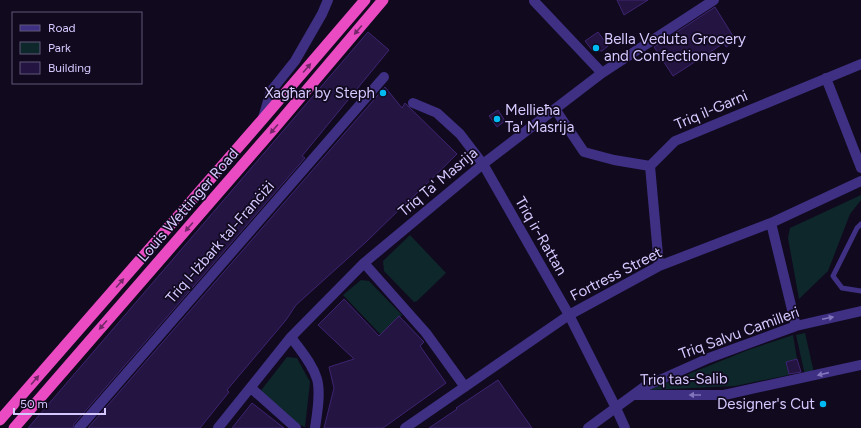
<svg xmlns="http://www.w3.org/2000/svg" width="861" height="428" font-family="Figtree,sans-serif">
<style>
.green{fill:#0d272a}
.building{fill:#241442;stroke:#3e2471}
.lines{fill:none;stroke-linecap:round;stroke-linejoin:round}
.service{stroke:#3f3083;stroke-width:5}
.minor{stroke:#3f3083;stroke-width:10}
.tertiary{stroke:#3f3083;stroke-width:10}
.trunk{stroke:#ea4ac2;stroke-width:11}
.oneway{fill:#732768}
.oneway2{fill:#8375bb}
.poi-dot{fill:#00baf4;stroke:#110a1f;stroke-width:1.5}
.labels{text-anchor:middle;dominant-baseline:central;stroke-width:3.5;stroke-linejoin:round;paint-order:stroke}
.poi-label{font-size:15px;fill:#d6c9ff;stroke:#110a1f;text-anchor:start}
.street-label{font-size:15px;fill:#d6c9ff;stroke:#110a1f}
</style>
<rect width="100%" height="100%" fill="#110a1f"/>
<path class="green" d="M861 195V200L850 214 828 271 799 299 788 238 790 228Z
M410 235 446 273 417 301 414 302 384 271 383 261Z
M361 280 369 281 402 315 381 335 343 295Z
M805 333 814 373 805 375 796 335Z
M793 335 797 359 786 362 789 375 735 386 649 390 748 350Z
M287 357 297 358 310 382 305 427 291 421 259 393Z"/>
<path class="building" d="M617 0H648L624 15Z
M715 7 736 41 726 47 724 43 673 76 654 47Z
M368 32 389 50 302 156 305 158 74 424 73 428H28Z
M598 32 608 46 602 51 592 50 585 41Z
M385 87 402 108 405 103 457 154 407 203H406L366 242 296 305 286 320 227 390 229 392 200 428H88Z
M498 110 505 121 497 127 489 116Z
M344 299 379 336 399 316 424 342 420 346 446 383 383 428H324L334 388 329 367 354 359 318 325Z
M797 359 801 372 789 374 786 362Z
M498 380 532 428H429L457 409 456 408Z
M252 403 284 428H232Z"/>
<g class="lines">
<path class="service" d="M861 224 857 228 833 276 842 288 861 291"/>
<path class="minor" d="M535 0 534 1 602 73
M826 78 861 168
M413 103 437 113 460 134 483 164 569 315 616 408 625 428
M555 109 584 152 614 160 650 166
M771 223 796 326
M364 263 426 333 465 387
M659 266 650 166 675 141 861 64
M291 337C300 350 312 363 317 379 321 393 317 414 315 428
M251 388 296 428
M633 395H724L861 365
M79 428 384 77
M218 428 291 337 364 263 483 164 602 73 714 0
M405 428 569 315 659 266 771 223 861 181
M588 428 644 387 709 358 796 326 861 311"/>
<path class="tertiary" d="M263 118 271 91 295 61 322 14 328 0"/>
<path class="trunk" d="M0 420 262 120 365 0
M14 428 272 131 383 0"/>
</g>
<defs><path id="oneway-solid" d="M-6-.8H1V-3.2L6.5 0L1 3.2V.8H-6Z"/></defs>
<g class="oneway">
<use href="#oneway-solid" transform="translate(358 30) rotate(130)"/>
<use href="#oneway-solid" transform="translate(307 68) rotate(-49)"/>
<use href="#oneway-solid" transform="translate(274 129) rotate(131)"/>
<use href="#oneway-solid" transform="translate(189 227) rotate(131)"/>
<use href="#oneway-solid" transform="translate(120 283) rotate(-49)"/>
<use href="#oneway-solid" transform="translate(103 325) rotate(131)"/>
<use href="#oneway-solid" transform="translate(35 380) rotate(-49)"/>
</g>
<g class="oneway2">
<use href="#oneway-solid" transform="translate(828 318) rotate(-12)"/>
<use href="#oneway-solid" transform="translate(823 374) rotate(167)"/>
<use href="#oneway-solid" transform="translate(695 395) rotate(180)"/>
</g>
<g class="poi-dot">
<circle cx="596" cy="48" r="4"/>
<circle cx="383" cy="93" r="4"/>
<circle cx="497" cy="119" r="4"/>
<circle cx="823" cy="404" r="4"/>
</g>
<g class="labels">
<g class="poi-label">
<text x="604" y="39">Bella Veduta Grocery<tspan x="604" dy="17">and Confectionery</tspan></text>
<text x="375" y="93" text-anchor="end">Xagħar by Steph</text>
<text x="505" y="110">Mellieħa<tspan x="505" dy="17">Ta' Masrija</tspan></text>
<text x="815" y="404" text-anchor="end">Designer's Cut</text>
</g>
<g class="street-label">
<text transform="translate(711 110) rotate(-23)">Triq il-Garni</text>
<text transform="translate(438 182) rotate(-40)">Triq Ta' Masrija</text>
<text transform="translate(188 205) rotate(-49)">Louis Wettinger Road</text>
<text transform="translate(541 236) rotate(60)">Triq ir-Rattan</text>
<text transform="translate(220 242) rotate(-49)">Triq l-Iżbark tal-Franċiżi</text>
<text transform="translate(616 274) rotate(-27)">Fortress Street</text>
<text transform="translate(739 333) rotate(-20)">Triq Salvu Camilleri</text>
<text transform="translate(684 379) rotate(-1)">Triq tas-Salib</text>
</g>
</g>
<rect x="12" y="12" width="130" height="72" fill="#110a1f" stroke="#605679"/>
<rect x="20" y="25" width="20" height="6" fill="#3f3083" stroke="#605679"/>
<text x="48" y="32" font-size="12" fill="#d6c9ff">Road</text>
<rect x="20" y="42" width="20" height="12" fill="#0d272a" stroke="#605679"/>
<text x="48" y="52" font-size="12" fill="#d6c9ff">Park</text>
<rect x="20" y="62" width="20" height="12" fill="#241442" stroke="#605679"/>
<text x="48" y="72" font-size="12" fill="#d6c9ff">Building</text>
<path d="M14 408v6h91v-6" fill="none" stroke="#d6c9ff" stroke-width="2"/>
<text x="20" y="408" font-size="12" fill="#d6c9ff" stroke="#110a1f" stroke-width="3" paint-order="stroke">50 m</text>
</svg>
